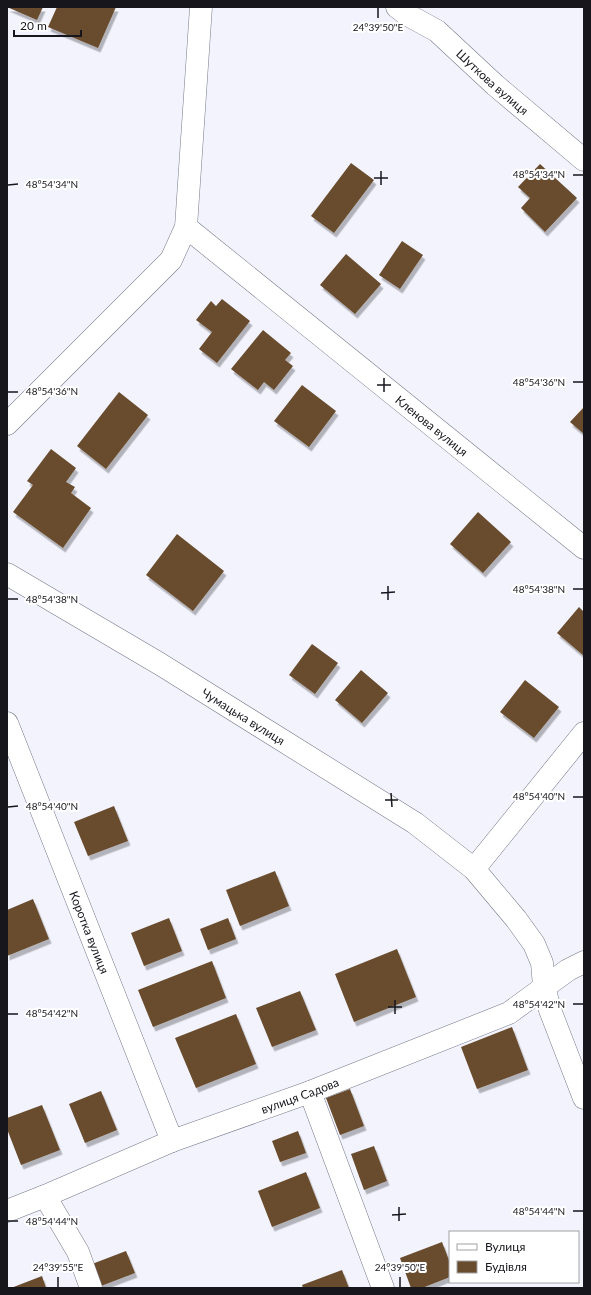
<svg xmlns="http://www.w3.org/2000/svg" width="591" height="1295" font-family="Lato,sans-serif">
<style>
.building{fill:#694c2d;filter:url(#shadow)}
.lines{fill:none;stroke-linecap:round;stroke-linejoin:round}
.minor-casing{stroke:#777988;stroke-width:23}
.minor{stroke:#fff;stroke-width:22}
.ticks{fill:none;stroke:#16161c;stroke-width:1.5}
.labels{text-anchor:middle;dominant-baseline:central;stroke-width:4;stroke-linejoin:round;paint-order:stroke}
.street-label{font-size:12px;fill:#16161c;stroke:#fff}
.ticks-label{font-size:10px;text-anchor:middle;fill:#16161c;stroke:#fff;stroke-width:4;stroke-linejoin:round;paint-order:stroke}
</style>
<defs>
<filter id="shadow"><feDropShadow dx="2.5" dy="4.5" stdDeviation="0" flood-color="#0004"/></filter>
</defs>
<rect width="100%" height="100%" fill="#f2f3fd"/>
<path class="building" d="M7 7H43L37 20Z
M57 7H116L98 48 48 27Z
M351 163 374 180 334 233 311 216Z
M540 164 577 198 545 232 521 208 530 198 518 187Z
M402 241 423 255 400 289 379 275Z
M346 254 381 284 355 314 320 285Z
M222 299 250 321 217 363 199 349 212 332 196 320 211 301 216 306Z
M263 330 291 353 285 360 293 366 274 390 264 382 258 390 231 369Z
M302 385 336 411 309 447 274 421Z
M119 392 148 415 106 469 77 446Z
M584 407V434L570 422Z
M51 449 76 468 66 482 75 487 71 493 91 508 63 548 13 512 33 485 27 481Z
M478 512 511 542 483 573 450 544Z
M177 534 224 571 193 611 146 575Z
M579 607 584 612V656L557 633Z
M312 644 338 663 315 694 289 675Z
M361 670 388 693 362 723 335 700Z
M525 680 559 707 534 738 500 712Z
M114 806 128 841 88 856 74 822Z
M275 871 289 906 240 926 226 890Z
M33 899 49 939 7 956V910Z
M169 918 182 951 144 966 131 933Z
M228 918 236 939 208 950 200 929Z
M397 949 416 997 354 1022 335 974Z
M212 961 226 998 153 1027 138 990Z
M300 991 316 1030 272 1047 256 1008Z
M236 1014 256 1064 196 1088 175 1038Z
M512 1027 528 1070 477 1089 461 1047Z
M350 1089 364 1126 340 1135 326 1098Z
M101 1091 117 1130 85 1143 69 1104Z
M42 1105 60 1150 21 1165 7 1129V1118Z
M298 1131 306 1153 280 1162 272 1141Z
M374 1146 387 1181 364 1190 351 1154Z
M306 1172 320 1208 272 1227 258 1191Z
M442 1242 450 1263V1277L422 1288H411L400 1258Z
M126 1251 135 1273 101 1286 92 1264Z
M342 1270 349 1288H303L302 1285Z
M42 1276 46 1288H11Z"/>
<g class="lines">
<g class="minor-casing">
<g id="minor">
<path id="s1" d="M397 7 406 14 437 31 495 85 584 160"/>
<path id="s2" d="M186 227 584 548"/>
<path d="M7 424 171 260 186 227 201 7"/>
<path id="s3" d="M7 574 160 664 415 823 474 869 516 919 534 944 542 963 544 986 550 1010 584 1098"/>
<path id="s4" d="M7 723 172 1141"/>
<path d="M474 869 584 733"/>
<path d="M310 1092 383 1288"/>
<path d="M45 1196 78 1252 91 1288"/>
<path id="s5" d="M7 1211 45 1196 172 1141 310 1092 509 1013 568 970 584 962"/>
</g>
</g>
<use href="#minor" class="minor"/>
</g>
<path class="ticks" d="M378 8V18M381 171V185M573 175H583M374 178H388M8 185 18 184M384 378V392M573 382H583M377 385H391M8 392H18M388 586V600M573 589H583M381 593 395 592M8 599H18M391 793 392 807M573 797H583M385 800H398M8 807 18 806M395 1000V1014M573 1004H583M388 1007H402M8 1014H18M399 1207V1221M573 1211H583M392 1215 406 1214M8 1221H18M58 1277V1287M400 1277V1287"/>
<g class="labels">
<g class="street-label">
<text stroke="none"><textPath href="#s1" startOffset="122">Шуткова вулиця</textPath></text>
<text stroke="none"><textPath href="#s2" startOffset="316">Кленова вулиця</textPath></text>
<text stroke="none"><textPath href="#s3" startOffset="276">Чумацька вулиця</textPath></text>
<text stroke="none"><textPath href="#s4" startOffset="225">Коротка вулиця</textPath></text>
<text stroke="none"><textPath href="#s5" startOffset="315">вулиця Садова</textPath></text>
</g>
</g>
<g class="ticks-label">
<text x="378" y="31">24°39'50"E</text>
<text x="539" y="178">48°54'34"N</text>
<text x="52" y="188">48°54'34"N</text>
<text x="539" y="386">48°54'36"N</text>
<text x="52" y="395">48°54'36"N</text>
<text x="539" y="593">48°54'38"N</text>
<text x="52" y="603">48°54'38"N</text>
<text x="539" y="800">48°54'40"N</text>
<text x="52" y="810">48°54'40"N</text>
<text x="539" y="1008">48°54'42"N</text>
<text x="52" y="1017">48°54'42"N</text>
<text x="539" y="1215">48°54'44"N</text>
<text x="52" y="1225">48°54'44"N</text>
<text x="58" y="1271">24°39'55"E</text>
<text x="400" y="1271">24°39'50"E</text>
</g>
<rect width="591" height="1295" fill="none" stroke="#16161c" stroke-width="16"/>
<rect x="449" y="1231" width="130" height="52" fill="#ffffff" stroke="#a2a2a4"/>
<rect x="457" y="1244" width="20" height="6" fill="#ffffff" stroke="#a2a2a4"/>
<text x="485" y="1251" font-size="12" fill="#16161c">Вулиця</text>
<rect x="457" y="1261" width="20" height="12" fill="#694c2d" stroke="#a2a2a4"/>
<text x="485" y="1271" font-size="12" fill="#16161c">Будівля</text>
<path d="M14 30v6h67v-6" fill="none" stroke="#16161c" stroke-width="2"/>
<text x="20" y="30" font-size="12" fill="#16161c" stroke="#ffffff" stroke-width="3" paint-order="stroke">20 m</text>
</svg>
